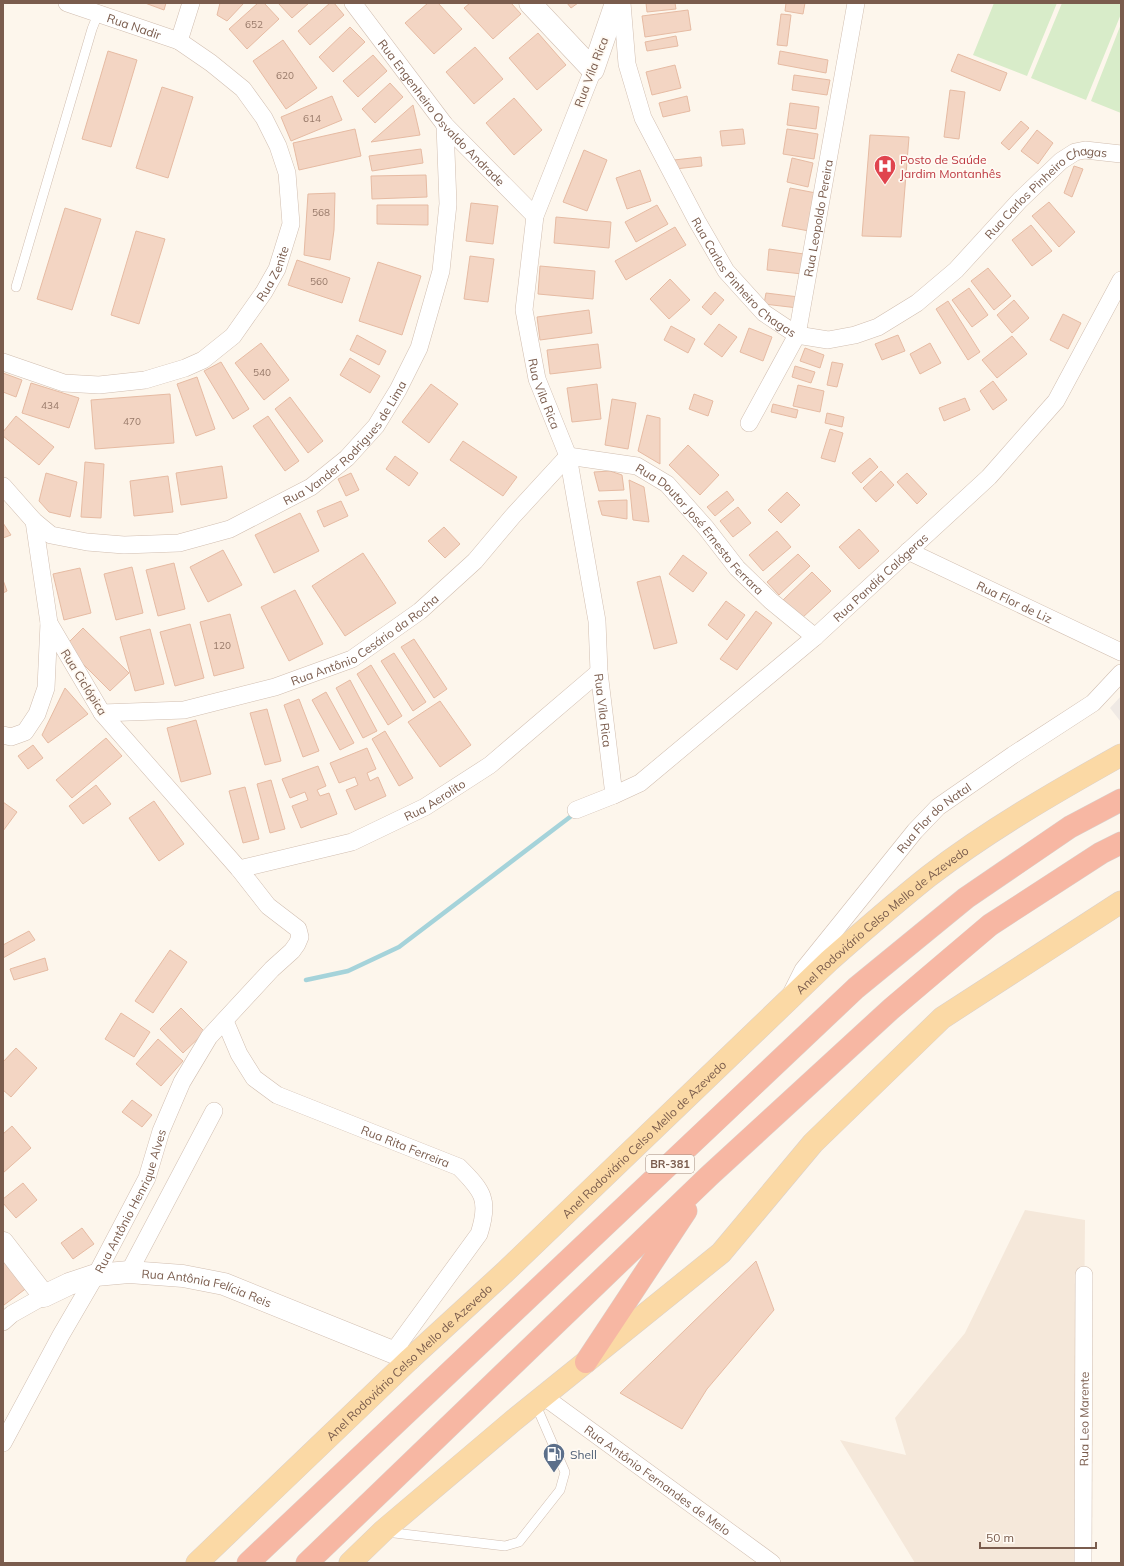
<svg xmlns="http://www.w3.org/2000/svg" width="1124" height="1566" font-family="Mulish,sans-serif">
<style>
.residential{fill:#f5e8da}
.industrial{fill:#efe9e4}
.green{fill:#d8ecc9}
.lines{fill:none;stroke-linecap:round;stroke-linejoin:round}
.stream{stroke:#a5d3da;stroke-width:4.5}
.building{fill:#f3d5c3;stroke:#e6bba3}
.service-casing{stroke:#d1beb0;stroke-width:10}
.minor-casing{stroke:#d1beb0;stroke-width:18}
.tertiary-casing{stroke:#d1beb0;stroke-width:23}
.primary-casing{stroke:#dad1cd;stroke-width:23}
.motorway-casing{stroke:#dad1cd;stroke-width:23}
.service{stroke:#fff;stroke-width:9}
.minor{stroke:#fff;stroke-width:17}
.tertiary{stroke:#fff;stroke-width:22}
.primary{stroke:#fbd9a5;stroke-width:22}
.motorway{stroke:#f7b7a3;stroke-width:22}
.labels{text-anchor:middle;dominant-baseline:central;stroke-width:3.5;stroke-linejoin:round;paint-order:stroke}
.number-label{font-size:10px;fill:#987a6a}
.shield{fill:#fffaf3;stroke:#a28b7f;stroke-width:1}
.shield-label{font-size:11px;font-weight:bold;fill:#7a5c4d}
.street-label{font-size:12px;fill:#7a5c4d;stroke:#fffaf3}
.health-label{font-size:12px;fill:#be3a42;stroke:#fffaf3;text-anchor:start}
.service-label{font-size:12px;fill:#4e5e75;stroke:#fffaf3;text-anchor:start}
</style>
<rect width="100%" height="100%" fill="#fdf6ec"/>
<path class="residential" d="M1025 1210 1085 1220 1082 1563H915L840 1440 906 1455 895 1418 965 1333Z"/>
<path class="industrial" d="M1121 696V722L1110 708Z"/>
<path class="green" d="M994 3H1057L1027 76 973 55Z
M1062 3H1121V14L1086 100 1031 78Z
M1121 24V113L1091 101Z"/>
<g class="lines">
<path class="stream" d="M306 980 348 971 399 947 570 817"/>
</g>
<path class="building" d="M145 3H166L164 10Z
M220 3H244L227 21 217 15Z
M258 3H264L279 19 247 49 229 29Z
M278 3H309L292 18Z
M330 3H334L344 15 310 45 298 31Z
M428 3H438L462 29 434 54 405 23Z
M470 3H511L521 14 493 39 464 8Z
M567 3H578L571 8Z
M646 3H675L676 9 647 12Z
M786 3H805L803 14 785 11Z
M688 10 691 30 645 37 642 16Z
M781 14 791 15 787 46 777 45Z
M350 27 365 42 333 72 319 57Z
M538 33 566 65 537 90 509 58Z
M676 36 678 46 647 51 645 42Z
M283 40 317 88 286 109 253 61Z
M475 47 503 79 474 104 446 72Z
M108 51 137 60 111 147 82 139Z
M780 51 828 60 826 73 778 64Z
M958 54 1007 73 1000 91 951 71Z
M373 55 387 71 358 97 343 81Z
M675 65 681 88 652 95 646 72Z
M794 75 830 80 827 95 792 90Z
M390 83 403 97 375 123 362 109Z
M162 87 193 97 168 178 136 168Z
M950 90 965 92 959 139 944 137Z
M332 96 342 120 291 141 281 117Z
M687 96 690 111 663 117 659 103Z
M514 98 542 130 514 155 486 123Z
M790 103 819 107 816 129 787 125Z
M413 105 420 135 371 142Z
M1021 121 1029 128 1009 150 1001 143Z
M355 129 361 156 299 170 293 143Z
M743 129 745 144 722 146 720 131Z
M787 129 818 134 814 159 783 154Z
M1037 130 1053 143 1038 164 1021 151Z
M870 135 909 137 901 237 862 236Z
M421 149 423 163 372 171 369 156Z
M584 150 607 160 587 211 563 202Z
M701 157 702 166 675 169 674 160Z
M792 158 813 163 808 187 787 182Z
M1074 166 1083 169 1072 197 1064 193Z
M640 170 651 201 627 209 616 178Z
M426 175 427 197 372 199 371 176Z
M790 188 816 193 809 231 782 226Z
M335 193 334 230 330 260 304 255 308 194Z
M1049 202 1075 232 1059 247 1032 216Z
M471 203 498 206 493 244 466 241Z
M377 205H428V225L377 224Z
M657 205 668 224 636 242 625 222Z
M65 208 101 219 72 310 37 299Z
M556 217 611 222 609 248 554 243Z
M1031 225 1052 251 1032 266 1012 240Z
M675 227 686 245 626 280 615 261Z
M136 231 165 239 139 324 111 315Z
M769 249 804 254 802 274 767 270Z
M470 256 494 259 488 302 464 299Z
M297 260 350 278 342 303 288 285Z
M378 262 421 276 402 335 359 321Z
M540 266 595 271 593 299 538 294Z
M988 268 1011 296 994 310 971 281Z
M670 279 690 300 669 319 650 299Z
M969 288 988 315 972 327 952 300Z
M715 292 724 300 711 315 702 307Z
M766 293 799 297 798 308 764 304Z
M1014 300 1029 318 1012 333 997 315Z
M948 301 980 352 968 360 936 309Z
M589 310 592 333 540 340 537 317Z
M1063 314 1081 323 1068 349 1050 340Z
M719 324 737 337 722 357 704 344Z
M671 326 695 339 688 353 664 340Z
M749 328 772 337 763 361 740 352Z
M357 335 386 351 379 365 350 350Z
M898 335 905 351 882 360 875 344Z
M1012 336 1027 354 997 378 982 360Z
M261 343 289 380 264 400 235 363Z
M930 343 941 363 920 374 910 354Z
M598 344 601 368 550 374 547 350Z
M805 348 824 355 820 368 800 361Z
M350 358 380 376 370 393 340 375Z
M221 362 249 409 233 419 204 371Z
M832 362 843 364 837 387 827 385Z
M795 366 815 372 811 383 792 377Z
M3 373 22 380 16 397 3 392Z
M197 377 215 429 196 436 177 384Z
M993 381 1007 400 993 410 980 391Z
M31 383 79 398 69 428 22 413Z
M431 384 458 404 429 443 402 422Z
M597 384 601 419 572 422 567 388Z
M798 385 824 391 820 412 793 406Z
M170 394 174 443 95 449 91 400Z
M694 394 713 401 708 416 689 409Z
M290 397 323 441 308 453 275 409Z
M965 398 970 410 944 421 939 408Z
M612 399 636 403 628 449 605 445Z
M773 404 798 410 796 418 771 412Z
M827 413 844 417 842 427 825 423Z
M647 415 660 418V464L638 451Z
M16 416 54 447 39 465 3 436V432Z
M268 416 299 461 285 471 253 426Z
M830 429 843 433 835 462 821 458Z
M463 441 517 477 503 496 450 460Z
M688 445 719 475 700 495 669 465Z
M395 456 418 473 409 486 386 469Z
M870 458 878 467 861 483 852 473Z
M85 462 104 464 101 518 81 517Z
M222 466 227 498 181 505 176 473Z
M610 471 622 475 624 490 599 491 594 472Z
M881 471 894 485 876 502 863 488Z
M46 473 77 482 70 517 49 512 39 501Z
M351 473 359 490 346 496 338 479Z
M907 473 927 494 917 504 897 482Z
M168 476 173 512 134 516 130 481Z
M629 480 644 487 649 522 633 520Z
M727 491 734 500 715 516 707 507Z
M787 492 800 505 781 523 768 510Z
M627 500V519L602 515 598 501Z
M341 501 348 516 324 527 317 511Z
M738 507 751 523 733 537 720 521Z
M300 513 319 551 274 573 255 535Z
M3 523 11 535 3 538Z
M444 527 460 544 445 558 428 541Z
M859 529 879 551 859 569 839 547Z
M777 531 791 547 763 571 749 555Z
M223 550 242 585 208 602 190 567Z
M363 553 396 603 345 636 312 586Z
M798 554 810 566 779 595 767 582Z
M683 555 707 573 693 592 669 574Z
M174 563 185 609 158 616 146 570Z
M132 567 143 613 116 620 104 574Z
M80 568 91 613 64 620 53 574Z
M812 572 831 591 801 619 783 600Z
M660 576 677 643 654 649 637 582Z
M3 580 7 591 3 593Z
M295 590 323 644 289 661 261 607Z
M726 601 745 615 727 640 708 625Z
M756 611 772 623 737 670 720 659Z
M230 614 244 668 214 676 200 622Z
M190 624 204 678 175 686 160 632Z
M83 628 129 673 110 691 65 646Z
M150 629 164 684 135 691 120 637Z
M414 639 447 689 434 698 401 647Z
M394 653 426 702 413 711 381 661Z
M371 665 402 716 388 725 357 674Z
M350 680 377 731 363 738 336 688Z
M65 688 88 714 48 743 42 735Z
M326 692 354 743 340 750 312 700Z
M299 699 319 751 303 757 284 705Z
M440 701 471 745 440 767 408 722Z
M267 709 281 761 265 765 250 713Z
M196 720 211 774 181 782 167 728Z
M385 731 413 778 399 786 372 739Z
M106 738 122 756 72 798 56 780Z
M33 745 43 758 28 769 18 756Z
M367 748 376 769 367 773 370 781 378 777 386 796 355 810 346 790 358 785 355 777 339 783 330 763Z
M318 766 326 786 317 790 320 796 329 793 337 814 301 828 292 806 308 800 305 792 290 798 282 779Z
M271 780 285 829 270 833 257 784Z
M96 785 111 804 83 824 69 806Z
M245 787 259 839 243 843 229 791Z
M154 801 184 844 159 861 129 818Z
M3 802 17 812 3 831Z
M29 931 35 940 3 958V945Z
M170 950 187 962 153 1013 135 1001Z
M45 958 48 970 14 980 10 969Z
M181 1008 205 1032 183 1053 160 1029Z
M121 1013 150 1032 134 1057 105 1039Z
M158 1039 183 1061 161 1086 136 1064Z
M16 1048 37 1068 11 1097 3 1090V1062Z
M132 1100 152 1115 142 1127 122 1112Z
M12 1126 31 1148 3 1173V1134Z
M23 1183 37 1200 16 1218 3 1203V1199Z
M82 1228 94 1244 73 1259 61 1243Z
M3 1259 28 1287 4 1305 3 1304Z
M756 1261 774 1310 707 1389 682 1429 620 1393Z"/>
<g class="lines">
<g class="service-casing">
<path id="service" d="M16 287 92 29 98 14
M386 1532 505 1546 519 1542 560 1490 565 1472 535 1403"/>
</g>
<g class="minor-casing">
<g id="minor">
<path id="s1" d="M67 3 179 41"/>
<path id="s2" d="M353 3 445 125 535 216"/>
<path id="s3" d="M622 3 627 64 643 118 697 221 726 271 764 313 797 335 828 340 855 335 878 327 917 303 956 270 1020 200 1061 161 1075 152 1085 150 1121 154"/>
<path id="s4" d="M593 70 535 216 524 310 537 379 568 456 597 621 599 672 614 795"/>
<path id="s5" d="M3 362 64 383 99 385 145 380 185 368 203 360 233 336 264 292 277 269 291 224 287 173 278 146 264 118 243 89 211 63 179 41 191 3"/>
<path id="s6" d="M749 423 797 335 856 3"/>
<path id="s7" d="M3 486 34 521 51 535 87 542 124 545 179 543 230 529 311 487 347 458 376 426 398 390 419 348 441 271 448 204 445 125"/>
<path id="s8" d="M908 551 1121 652"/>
<path id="s9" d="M102 713 184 710 275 687 352 659 420 611 475 561 512 517 568 456 637 466 667 484 706 528 737 568 771 601 815 637"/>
<path d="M3 735 11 737 25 732 37 714 46 688 49 623"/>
<path id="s10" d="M576 810 614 795 640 783 815 637 989 477 1056 401 1121 280"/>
<path id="s11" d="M239 869 352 842 425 807 490 765 599 672"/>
<path id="s12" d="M792 992 803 970 915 831 938 807 1013 755 1093 703 1121 673"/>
<path id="s13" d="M225 1021 239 1054 254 1078 277 1095 459 1167C483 1191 490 1200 479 1234L393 1352"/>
<path d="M129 1272 214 1111"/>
<path d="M3 1322 12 1314 44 1296"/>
<path id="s14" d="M543 1396 772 1563"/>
<path id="s15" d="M3 1443 61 1335 96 1275 147 1178 161 1131 182 1082 209 1037 272 969 292 951 297 944 300 937 298 929 268 906 239 869 102 713 49 623 34 521"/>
<path id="s16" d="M1083 1563 1084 1275"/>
</g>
</g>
<g class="tertiary-casing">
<g id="tertiary">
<path d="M530 3 593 70 616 3"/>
<path id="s17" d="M3 1243 44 1296 69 1284 96 1275 129 1272 183 1276 224 1284 410 1359"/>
</g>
</g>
<g class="primary-casing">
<g id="primary">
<path id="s18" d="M197 1563 410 1359 505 1272 830 960C863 931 895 903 929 876 989 830 1055 792 1121 755"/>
<path d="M350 1563 383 1531 514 1420 721 1253 813 1143 942 1018 1121 902"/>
</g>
</g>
<g class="motorway-casing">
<path id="motorway" d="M586 1362 686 1211
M248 1563 856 988 966 898 1070 827 1121 800
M307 1563 709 1176 891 1009 990 925 1101 853 1121 843"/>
</g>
<use href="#service" class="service"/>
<use href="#minor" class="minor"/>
<use href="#tertiary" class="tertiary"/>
<use href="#primary" class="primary"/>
<use href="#motorway" class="motorway"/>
</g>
<defs>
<g id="hospital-pin" transform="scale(1.15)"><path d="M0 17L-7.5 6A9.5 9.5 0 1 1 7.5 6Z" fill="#e0444e" stroke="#fffaf3"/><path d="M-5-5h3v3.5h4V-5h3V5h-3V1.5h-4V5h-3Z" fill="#fff"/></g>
<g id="fuel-pin" transform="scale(1.15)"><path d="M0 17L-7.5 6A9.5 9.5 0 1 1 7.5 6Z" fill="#5c6f8a" stroke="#fffaf3"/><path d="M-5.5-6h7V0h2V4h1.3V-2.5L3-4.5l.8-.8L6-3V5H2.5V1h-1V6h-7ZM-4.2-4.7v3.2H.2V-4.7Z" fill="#fff"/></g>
</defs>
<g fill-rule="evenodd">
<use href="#hospital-pin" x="885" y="166"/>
<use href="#fuel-pin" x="554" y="1454"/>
</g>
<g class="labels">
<g class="number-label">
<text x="254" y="24">652</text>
<text x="285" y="75">620</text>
<text x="312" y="118">614</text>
<text x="321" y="212">568</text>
<text x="319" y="281">560</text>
<text x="262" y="372">540</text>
<text x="50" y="405">434</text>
<text x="132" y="421">470</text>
<text x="222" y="645">120</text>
</g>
<rect class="shield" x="646" y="1155" width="48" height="18" rx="3"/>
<g class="shield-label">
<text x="670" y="1164">BR-381</text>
</g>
<g class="street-label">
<text stroke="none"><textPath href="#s1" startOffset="71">Rua Nadir</textPath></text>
<text transform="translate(591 72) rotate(-69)">Rua Vila Rica</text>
<text stroke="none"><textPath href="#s2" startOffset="141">Rua Engenheiro Osvaldo Andrade</textPath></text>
<text stroke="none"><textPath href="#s3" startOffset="691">Rua Carlos Pinheiro Chagas</textPath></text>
<text stroke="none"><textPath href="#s6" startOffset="219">Rua Leopoldo Pereira</textPath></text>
<text stroke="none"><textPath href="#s5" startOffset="320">Rua Zenite</textPath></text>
<text stroke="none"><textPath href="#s3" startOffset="308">Rua Carlos Pinheiro Chagas</textPath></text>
<text stroke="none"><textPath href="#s4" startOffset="338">Rua Vila Rica</textPath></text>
<text stroke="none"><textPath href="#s7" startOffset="397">Rua Vander Rodrigues de Lima</textPath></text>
<text stroke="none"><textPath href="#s9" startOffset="715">Rua Doutor José Ernesto Ferrara</textPath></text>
<text stroke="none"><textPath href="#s10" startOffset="386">Rua Pandiá Calógeras</textPath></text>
<text stroke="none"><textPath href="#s8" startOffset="118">Rua Flor de Liz</textPath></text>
<text stroke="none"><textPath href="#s9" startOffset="278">Rua Antônio Cesário da Rocha</textPath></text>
<text transform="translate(84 682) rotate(58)">Rua Ciclópica</text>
<text stroke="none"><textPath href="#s4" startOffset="662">Rua Vila Rica</textPath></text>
<text stroke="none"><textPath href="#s11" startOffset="209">Rua Aerolito</textPath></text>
<text stroke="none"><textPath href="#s12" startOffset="226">Rua Flor do Natal</textPath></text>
<text stroke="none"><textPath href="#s18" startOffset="940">Anel Rodoviário Celso Mello de Azevedo</textPath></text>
<text stroke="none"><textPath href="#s18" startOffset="616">Anel Rodoviário Celso Mello de Azevedo</textPath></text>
<text stroke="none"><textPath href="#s13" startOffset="231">Rua Rita Ferreira</textPath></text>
<text stroke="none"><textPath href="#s15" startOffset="274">Rua Antônio Henrique Alves</textPath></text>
<text stroke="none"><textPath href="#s17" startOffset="236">Rua Antônia Felícia Reis</textPath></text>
<text stroke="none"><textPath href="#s18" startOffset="292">Anel Rodoviário Celso Mello de Azevedo</textPath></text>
<text stroke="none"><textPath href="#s16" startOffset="144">Rua Leo Marente</textPath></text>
<text stroke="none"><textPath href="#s14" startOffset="142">Rua Antônio Fernandes de Melo</textPath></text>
</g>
<g class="health-label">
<text x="900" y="159">Posto de Saúde<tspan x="900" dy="14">Jardim Montanhês</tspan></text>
</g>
<g class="service-label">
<text x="570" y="1454">Shell</text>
</g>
</g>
<rect width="1124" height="1566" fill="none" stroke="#7a5c4d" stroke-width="8"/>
<path d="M980 1542v6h116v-6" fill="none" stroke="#7a5c4d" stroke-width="2"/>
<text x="986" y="1542" font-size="12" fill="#7a5c4d" stroke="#fffaf3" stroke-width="3" paint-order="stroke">50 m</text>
</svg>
